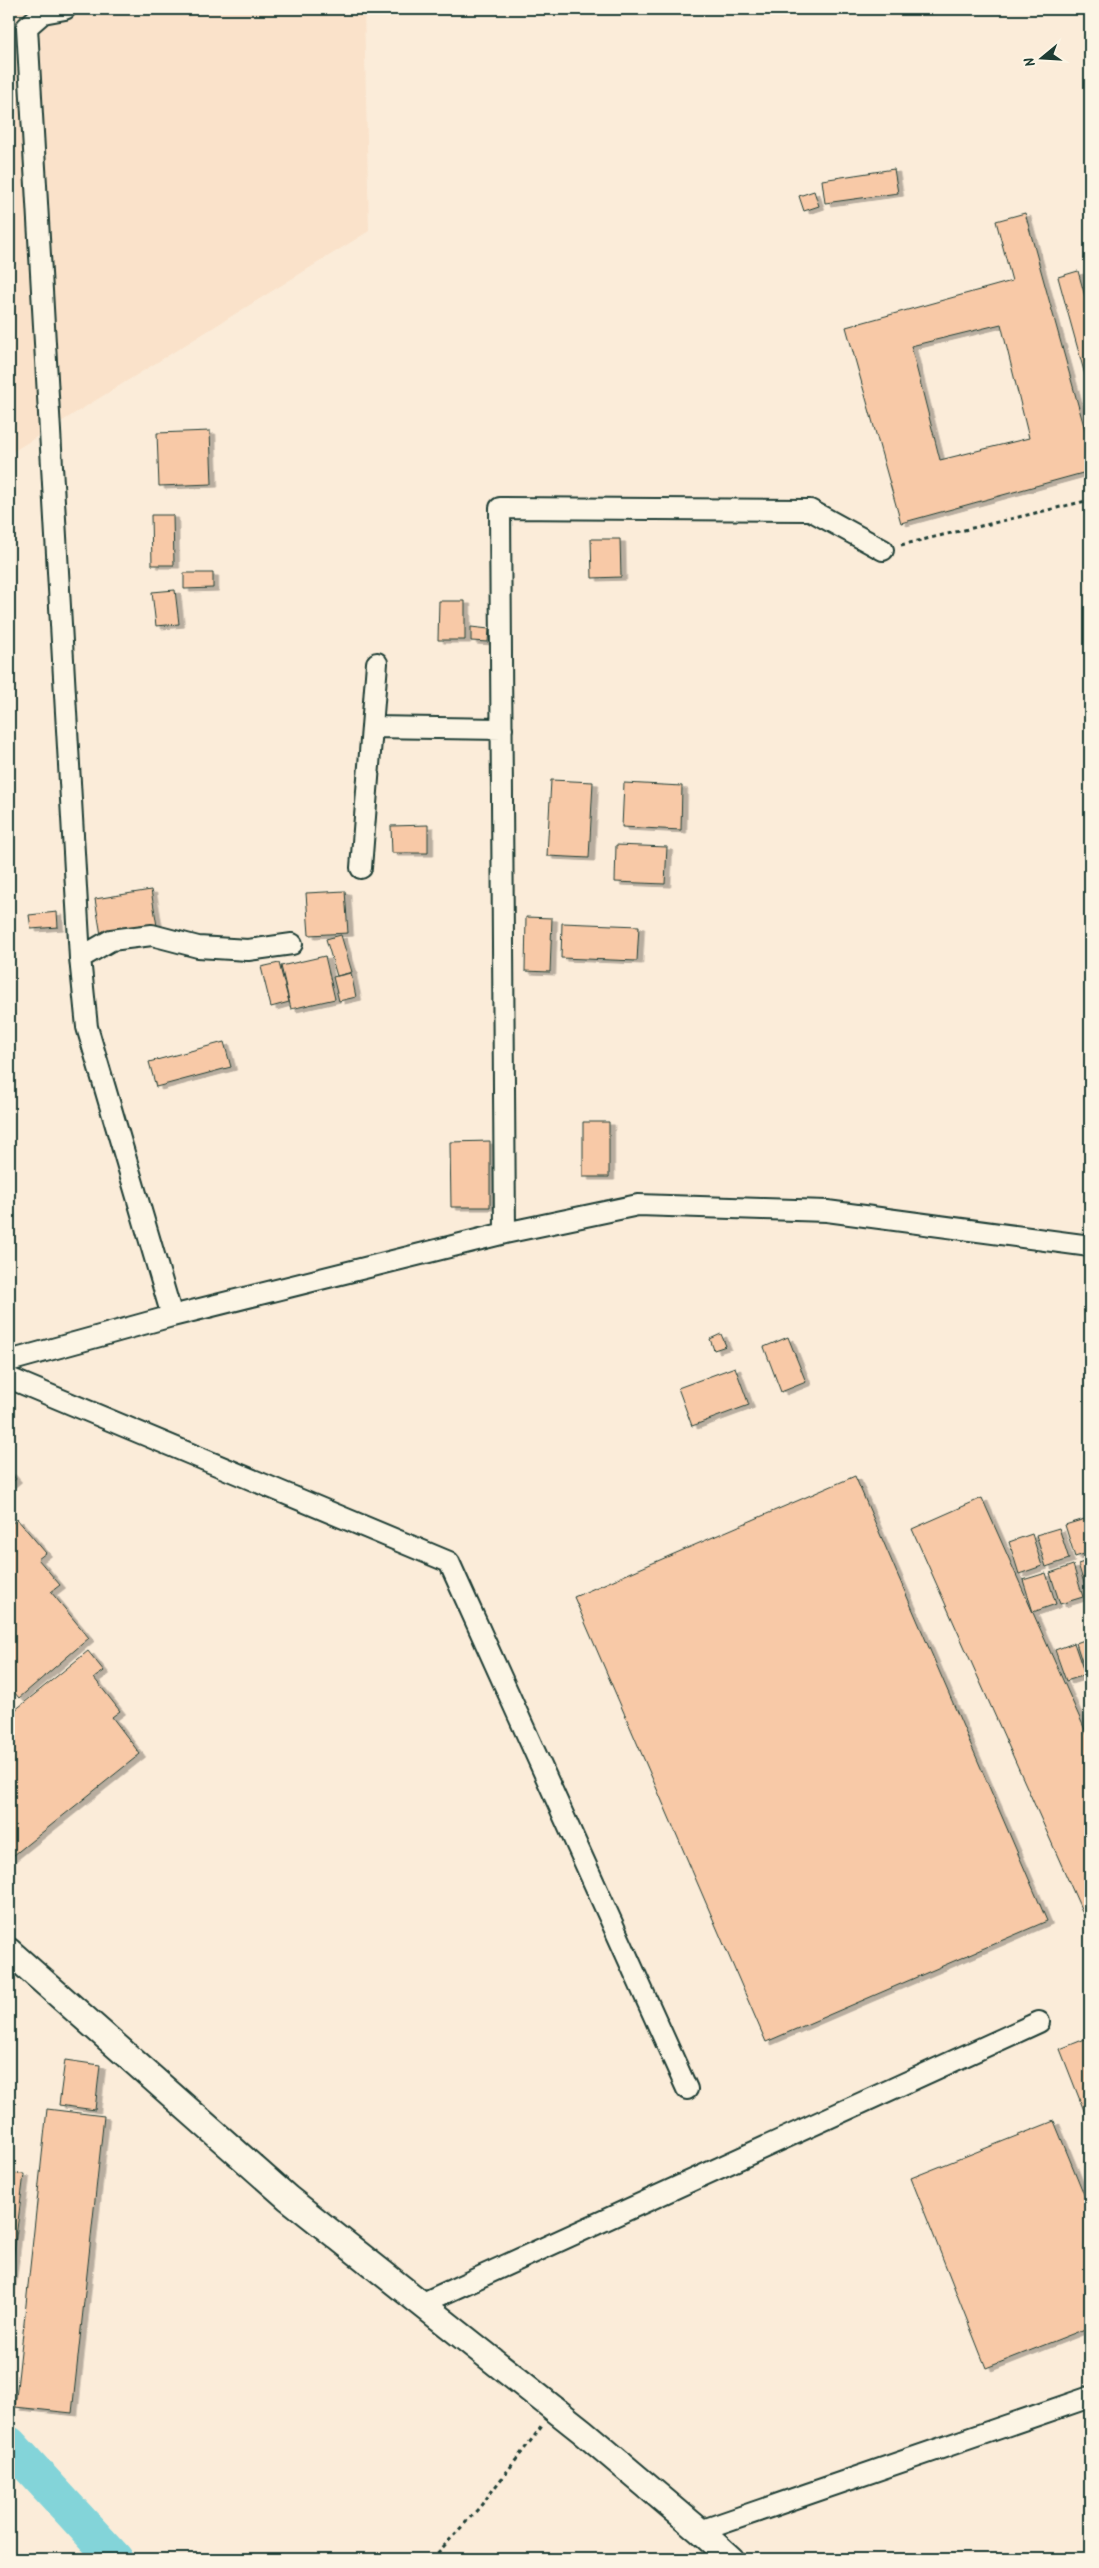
<svg xmlns="http://www.w3.org/2000/svg" width="1099" height="2568" font-family="Kalam,sans-serif">
<style>
.built{fill:#fae2ca}
.lines{fill:none;stroke-linecap:round;stroke-linejoin:round}
.river{stroke:#83d4d9;stroke-width:36}
.building{fill:#f8c9a7;stroke:#1f3d34;fill-rule:evenodd;filter:url(#shadow)}
.minor-casing{stroke:#1f3d34;stroke-width:24}
.major-casing{stroke:#1f3d34;stroke-width:29}
.path{stroke:#1f3d34;stroke-width:3;stroke-dasharray:4 4;stroke-linecap:butt}
.minor{stroke:#fcf5e5;stroke-width:20}
.major{stroke:#fcf5e5;stroke-width:25}
</style>
<defs>
<filter id="shadow"><feDropShadow dx="5.5" dy="3" stdDeviation="0" flood-color="#0004"/></filter>
</defs>
<rect width="100%" height="100%" fill="#fbecd9"/>
<filter id="ink" filterUnits="userSpaceOnUse"><feTurbulence type="fractalNoise" baseFrequency=".02" numOctaves="2"/><feDisplacementMap in="SourceGraphic" scale="10" xChannelSelector="R" yChannelSelector="G"/><feConvolveMatrix kernelMatrix="1 2 1 2 8 2 1 2 1" color-interpolation-filters="sRGB"/></filter>
<g filter="url(#ink)">
<path class="built" d="M9 9H364L369 231 9 454Z"/>
<g class="lines">
<path class="river" d="M9 2444 115 2559"/>
</g>
<path class="building" d="M894 169 898 193 825 203 822 180Z
M814 191 819 206 804 211 799 196Z
M1025 213 1090 448V471L901 523 846 327 1012 281 996 221ZM1001 324 1029 438 940 460 911 346Z
M1078 271 1090 315V393L1058 277Z
M210 431 212 484 159 486 157 433Z
M151 515H173L174 565H152Z
M591 539H620L621 577 592 578Z
M184 573H213V588L184 589Z
M175 590 179 624 156 626 152 592Z
M439 601H465V640H438Z
M471 627 489 629 488 642 471 641Z
M551 780 593 782 589 858 547 856Z
M624 783 682 786 681 830 622 827Z
M428 825V853H392L391 826Z
M616 845 667 847 665 884 615 882Z
M151 890 157 926 101 935 95 899Z
M345 891 348 933 309 935 306 893Z
M57 912 58 927 31 929 29 915Z
M526 917 552 918 550 972 525 971Z
M562 923 639 926 637 961 561 958Z
M341 935 352 972 337 976 326 939Z
M325 956 335 999 291 1009 281 966Z
M279 963 289 1002 271 1007 261 967Z
M351 973 356 997 339 1001 333 977Z
M224 1042 231 1067 156 1087 149 1062Z
M583 1122H609V1177H583Z
M490 1141V1207H451L450 1142Z
M721 1334 726 1346 714 1350 710 1339Z
M788 1337 806 1382 781 1392 764 1347Z
M735 1367 749 1405 692 1426 678 1388Z
M9 1471 16 1479 9 1485Z
M855 1476 1047 1921 766 2042 574 1597Z
M982 1498 1090 1741V1929L912 1529Z
M1088 1518 1090 1525V1552L1075 1557 1065 1525Z
M17 1519 46 1553 38 1559 60 1585 51 1592 89 1638 19 1698 9 1686V1526Z
M1059 1528 1069 1559 1046 1567 1036 1535Z
M1032 1534 1042 1566 1019 1574 1009 1542Z
M1090 1560V1595L1088 1596 1078 1564Z
M1073 1565 1083 1597 1060 1604 1050 1573Z
M1046 1573 1056 1604 1033 1612 1023 1580Z
M1090 1638V1673L1086 1674 1076 1643Z
M1074 1643 1085 1675 1066 1681 1055 1650Z
M88 1651 104 1671 94 1678 120 1711 112 1717 140 1754 9 1859V1715Z
M1090 2037V2126L1060 2049Z
M65 2060 100 2065 95 2110 59 2105Z
M47 2109 104 2116 72 2413 15 2407Z
M1054 2121 1090 2209V2327L986 2368 911 2178Z
M9 2173 24 2174 9 2292Z"/>
<g class="lines">
<g class="minor-casing">
<path id="minor" d="M65 9 43 13 27 27 80 958 87 1027 172 1316
M372 727 502 729
M361 868 377 663
M80 958 111 940 152 935 198 947 248 950 292 944
M505 1233 500 508 810 510 883 550
M9 1361 172 1316 505 1233 638 1205 827 1211 1090 1246
M9 1378 449 1562 687 2089
M423 2303 1039 2022
M700 2531 1090 2397"/>
</g>
<g class="major-casing">
<path id="major" d="M9 1951 288 2198 582 2431 700 2531 731 2559"/>
</g>
<path class="path" d="M901 545 1090 500
M432 2559 479 2508 542 2426"/>
<use href="#minor" class="minor"/>
<use href="#major" class="major"/>
</g>
</g>
<rect width="1099" height="2568" fill="none" stroke="#fcf5e5" stroke-width="30"/>
<rect x="15" y="15" width="1069" height="2538" fill="none" stroke="#1f3d34" stroke-width="2" filter="url(#ink)"/>
<g transform="translate(1042 58) rotate(252)" stroke="#fcf5e5" stroke-width="4" paint-order="stroke">
<path d="M0-4L9 19L0 12L-9 19Z" fill="#1f3d34"/>
<text y="-8" font-size="14" font-weight="bold" text-anchor="middle" fill="#1f3d34">N</text>
</g>
</svg>
